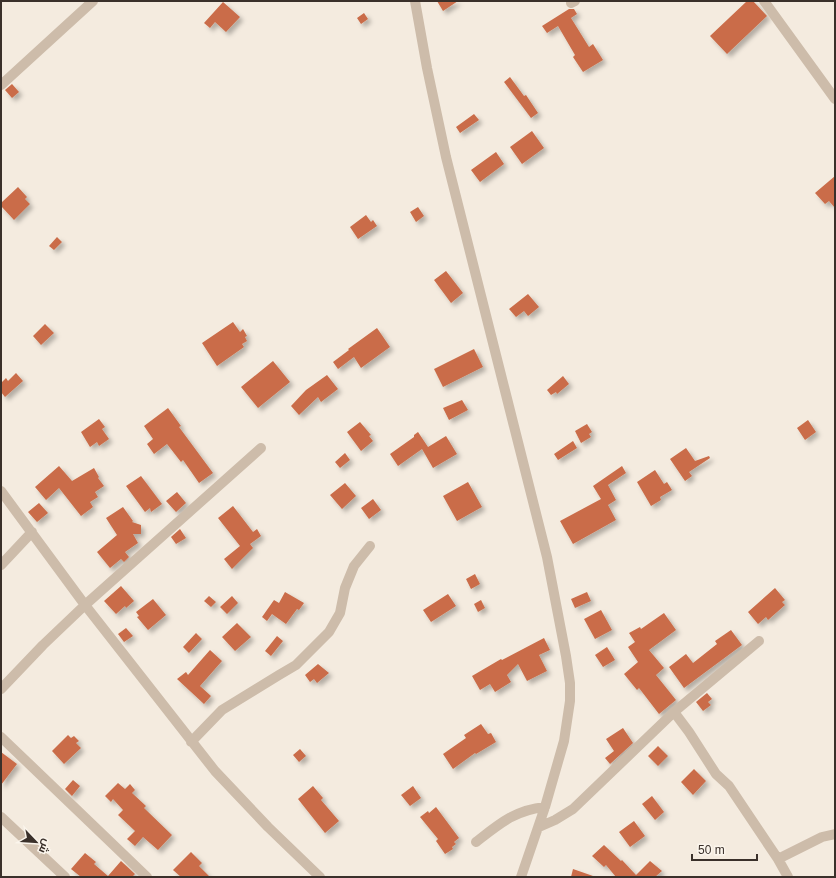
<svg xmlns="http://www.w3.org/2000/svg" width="836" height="878" font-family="Arial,Cairo,sans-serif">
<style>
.building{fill:#ca6c48;filter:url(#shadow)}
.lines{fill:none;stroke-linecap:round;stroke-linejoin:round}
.minor{stroke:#cdbcaa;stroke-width:10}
</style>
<defs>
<filter id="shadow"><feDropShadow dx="3.5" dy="3.5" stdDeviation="2" flood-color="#0004"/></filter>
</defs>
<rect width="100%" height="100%" fill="#f4ebdf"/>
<path class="building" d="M437 1H458L443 11Z
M747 1H753L767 16 727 54 710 36Z
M223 2 240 17 226 32 215 22 210 28 204 23Z
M569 9H574L577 14 571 18 589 47 593 44 603 60 583 72 573 57 575 55 558 26 547 33 542 26Z
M364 13 368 19 361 24 357 18Z
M510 77 524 96 526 95 538 113 531 118 504 82Z
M12 84 19 92 12 98 5 90Z
M474 114 479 120 460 133 456 127Z
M532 131 544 148 522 164 510 147Z
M496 152 504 164 480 182 471 170Z
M835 176V208L829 201 825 204 815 193Z
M18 187 27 197 25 199 30 204 14 220 1 206V203Z
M418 207 424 216 416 222 410 212Z
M366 215 371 222 373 220 377 226 358 239 350 227Z
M57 237 62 242 54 250 49 246Z
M446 271 463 293 451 303 434 280Z
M528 294 539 307 528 316 524 311 516 317 509 309Z
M233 322 240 332 243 329 247 336 245 337 247 341 242 344 244 347 217 366 202 343Z
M45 324 54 333 41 345 33 336Z
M377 328 390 347 361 368 354 357 338 369 333 362 349 350 348 349Z
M474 349 483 367 443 387 434 369Z
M273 361 290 382 258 408 241 387Z
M16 373 23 381 5 397 1 392V383L6 378 8 381Z
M327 375 338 389 321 402 318 397 299 415 291 406 306 390Z
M563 376 569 384 557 394 556 392 551 395 547 390Z
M462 400 468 410 449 420 443 408Z
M168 408 181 426 179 427 213 473 199 483 183 460 181 462 167 444 154 454 147 444 153 439 144 426Z
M99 419 105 427 102 429 109 439 99 446 97 442 90 447 81 432Z
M808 420 816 432 805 440 797 428Z
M360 422 371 435 369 436 373 441 361 451 347 432Z
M587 424 592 432 589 434 591 437 581 443 575 431Z
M418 432 428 447 446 436 457 454 433 468 422 449 398 466 390 454 414 437V435Z
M573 441 577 448 558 460 554 454Z
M686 448 695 461 709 456 710 458 689 472 692 476 685 481 670 459Z
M345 453 350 460 340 468 335 462Z
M59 466 72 481 94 468 99 477 98 478 104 486 95 492 98 497 90 502 93 507 81 516 59 488 46 500 35 487Z
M622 466 626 473 608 485 616 500 608 505 616 520 573 544 560 521 601 499 593 486Z
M655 470 664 484 667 482 672 490 660 497 661 500 651 506 637 482Z
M141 476 162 504 151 512 150 508 145 512 126 486Z
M468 482 482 507 457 521 443 496Z
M345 483 356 496 342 509 330 495Z
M177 492 186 503 176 512 166 501Z
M373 499 381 510 369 519 361 508Z
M39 503 48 513 37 522 28 512Z
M233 506 253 532 257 529 261 536 250 544 253 548 232 569 224 559 240 546 218 518Z
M123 507 133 521 132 522 141 525V534H133L138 543 125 552 129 557 124 562 121 559 110 568 97 552 117 535 106 518Z
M180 529 186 538 176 544 171 537Z
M475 574 480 584 471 589 466 579Z
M121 586 134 601 126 608 125 606 116 614 104 601Z
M775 588 785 600 782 602 785 605 768 620 766 617 758 624 748 612Z
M285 592 304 603 299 610 297 609 286 624 272 614 267 621 262 617 274 600 279 603Z
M587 592 591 601 575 608 571 599Z
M448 594 456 606 431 622 423 610Z
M209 596 216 602 211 607 204 601Z
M232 596 238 603 227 614 220 607Z
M153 599 166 615 148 630 137 617 139 616 136 612Z
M481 600 485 608 478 612 474 604Z
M601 610 612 630 595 639 584 619Z
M664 613 676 630 649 650 664 668 656 675 676 700 659 714 639 688 637 690 624 674 638 662 628 647 635 642 629 633 640 627 641 629Z
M237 623 251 637 235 651 222 637Z
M126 628 133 636 124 642 118 634Z
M731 630 742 645 684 688 669 667 686 654 693 663 717 644 715 641Z
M196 633 202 639 189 653 183 647Z
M277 636 283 641 271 656 265 651Z
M544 638 550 650 539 655 547 671 527 681 518 664 507 675 511 682 495 692 490 684 480 690 472 676 501 659 502 660Z
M607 647 615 660 603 667 595 655Z
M210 650 222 661 200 686 211 696 204 704 177 679 186 672 188 675Z
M318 664 329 673 317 683 314 679 310 682 305 675Z
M707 693 712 699 708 702 711 705 703 711 696 702Z
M481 724 488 734 491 733 496 742 476 754 475 753 453 769 443 754 466 738 464 735Z
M623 728 633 743 610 764 605 758 614 751 606 739Z
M68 735 71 738 74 736 79 741 76 743 81 748 64 764 52 751Z
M658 746 668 756 658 766 648 756Z
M300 749 306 756 299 762 293 755Z
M1 752 17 764 1 785Z
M694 769 706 781 693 795 681 782Z
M73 780 80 786 72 796 65 789Z
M118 783 125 789 130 784 135 790 132 793 146 806 144 808 172 835 158 850 143 837 135 846 127 839 135 831 118 815 123 810 113 799 111 802 105 796Z
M313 786 323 798 321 800 339 821 325 833 298 799Z
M413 786 421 798 410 806 401 795Z
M652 796 664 812 655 820 642 804Z
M436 807 459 838 454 842 456 844 452 847 453 849 445 854 436 841 438 839 420 817 428 811 429 813Z
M634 821 645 836 630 847 619 832Z
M604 845 621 861 622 860 636 875 650 861 662 871 655 877H616L606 865 604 867 592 856Z
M191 852 202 863 199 866 210 877H181L173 870Z
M85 853 96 862 94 864 108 876 121 861 135 874 132 877H81L71 869Z
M573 869 593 876 592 877H571Z"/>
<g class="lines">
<path class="minor" d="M415 1 427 68 446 157 547 557 566 656 570 683V701L564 741 545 807 521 877
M764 1 835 99
M571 3 575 1
M1 85 93 1
M1 491 85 605 215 771 268 827 320 877
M1 565 32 532
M1 689 43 645 85 605 261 448
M674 712 759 641
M1 737 147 877
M191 742 222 710 279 675 296 665 329 632 340 613 345 588 354 566 370 546
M1 817 65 877
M539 827 555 820 573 809 674 712 689 732 716 774 729 786 778 859 822 837 835 834
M476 842C499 824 515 810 545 807
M778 859 788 877"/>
</g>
<rect width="836" height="878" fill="none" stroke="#3a302a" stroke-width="4"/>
<g transform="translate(36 842) rotate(115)" stroke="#fbf5ec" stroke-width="3" paint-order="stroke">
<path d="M0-3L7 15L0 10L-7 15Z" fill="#3a302a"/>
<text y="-6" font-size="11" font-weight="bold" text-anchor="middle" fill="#3a302a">ش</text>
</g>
<path d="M692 854v6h65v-6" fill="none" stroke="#3a302a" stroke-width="2"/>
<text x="698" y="854" font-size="12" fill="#3a302a" stroke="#fbf5ec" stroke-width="3" paint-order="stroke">50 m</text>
</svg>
